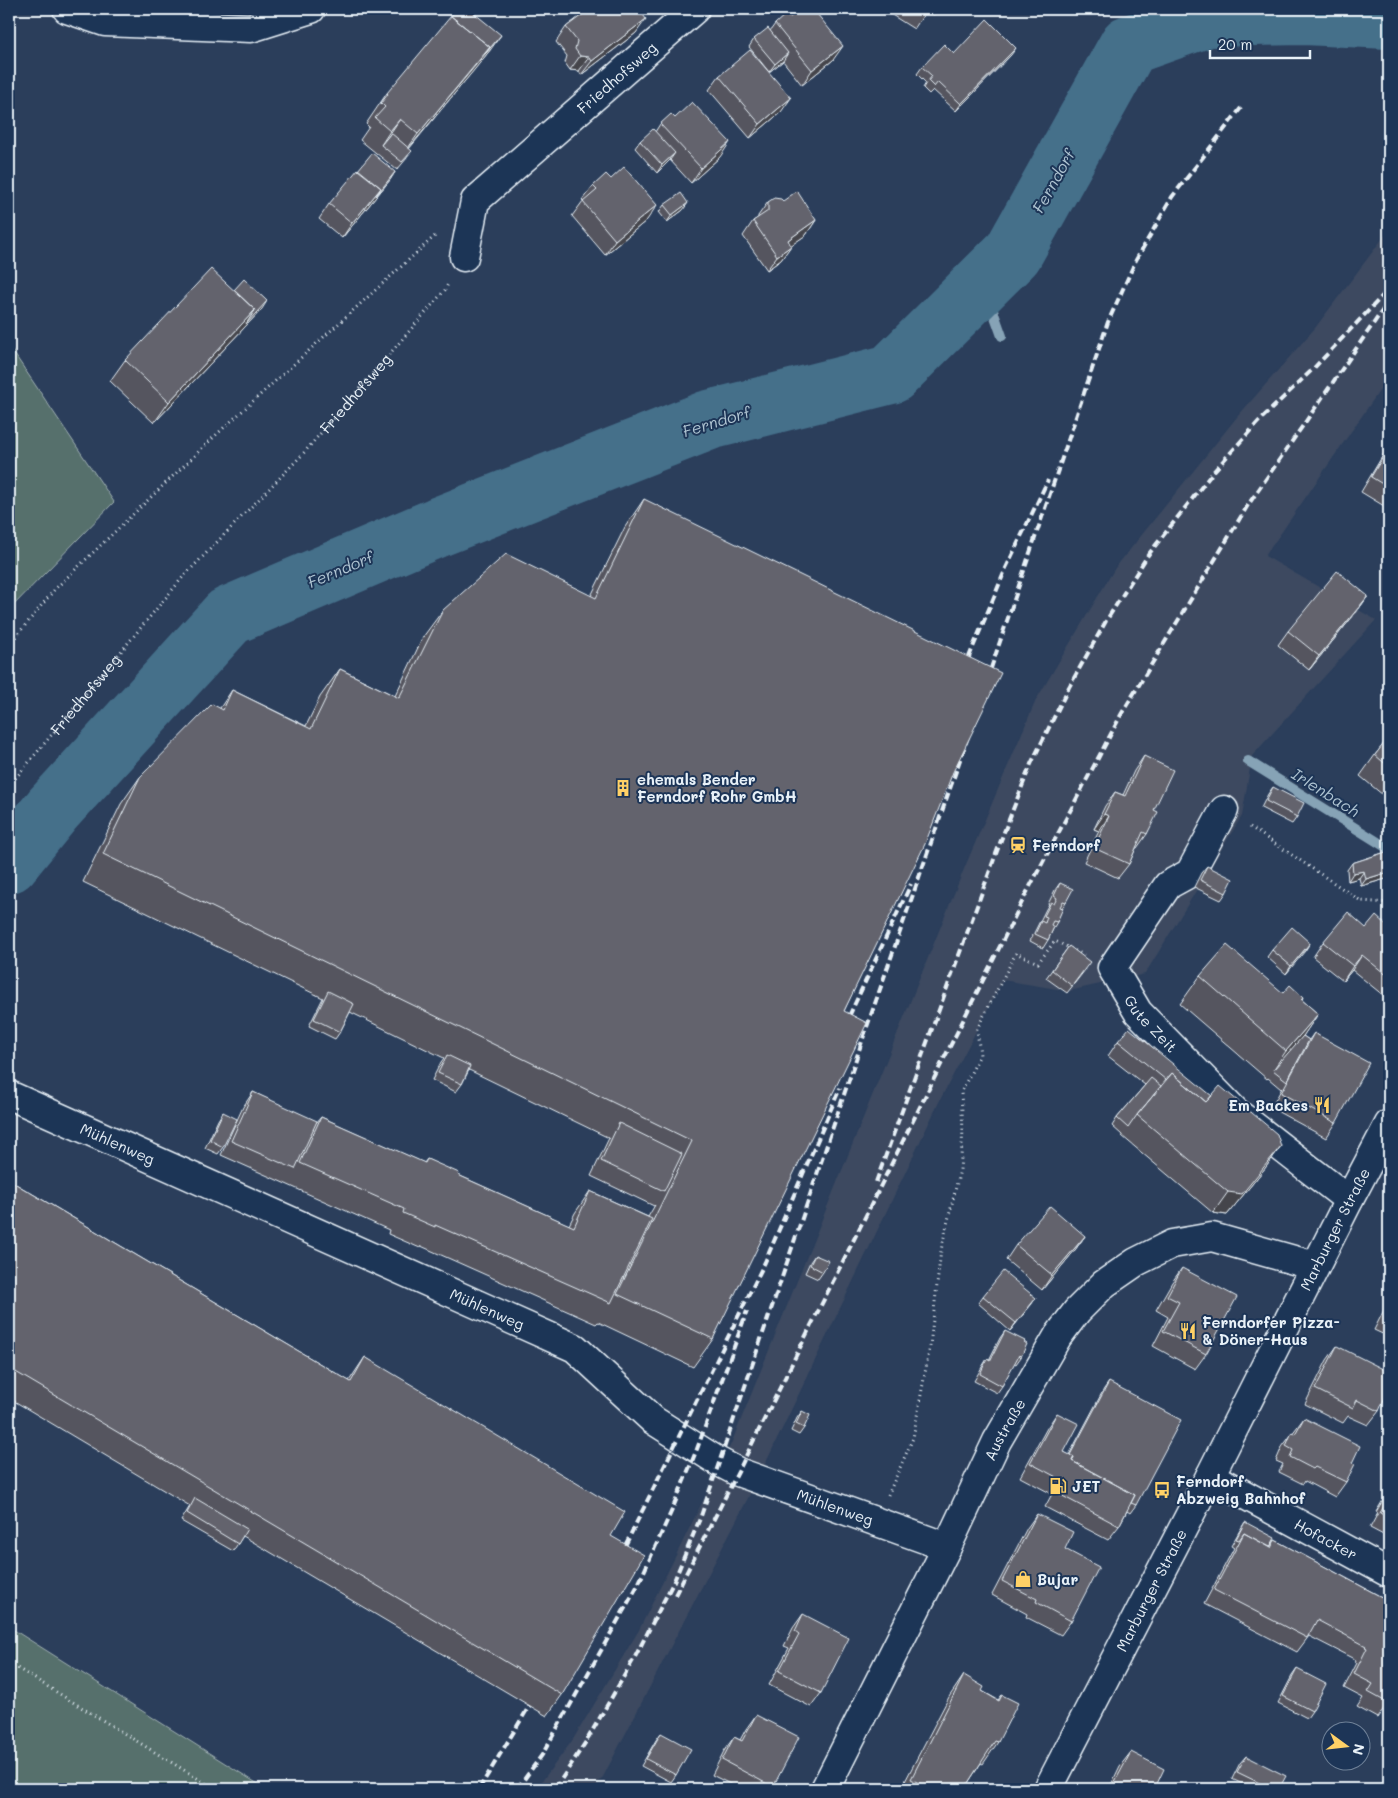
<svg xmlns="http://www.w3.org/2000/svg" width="1398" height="1798" font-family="Mali,sans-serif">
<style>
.built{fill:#3c4960}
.green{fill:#566f6c;stroke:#9fb0b2}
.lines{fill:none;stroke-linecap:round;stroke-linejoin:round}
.stream{stroke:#86a3b6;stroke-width:10}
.river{stroke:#446f8a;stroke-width:60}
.minor-casing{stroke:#e8f1f8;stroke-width:31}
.primary-casing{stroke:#e8f1f8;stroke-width:31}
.path{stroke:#e8f1f8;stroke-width:3;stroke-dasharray:1 4;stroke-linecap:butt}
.minor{stroke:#1d3557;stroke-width:28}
.primary{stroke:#1d3557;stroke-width:28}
.rail{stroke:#e8f1f8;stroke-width:4;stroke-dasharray:8 4;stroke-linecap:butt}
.wall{fill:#55555e;stroke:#e8f1f8}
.shaded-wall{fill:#45454c;stroke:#e8f1f8}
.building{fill:#63636d;stroke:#e8f1f8}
.labels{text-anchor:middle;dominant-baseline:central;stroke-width:4;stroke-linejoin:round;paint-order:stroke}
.street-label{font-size:15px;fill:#e8f1f8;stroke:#1d3557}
.poi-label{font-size:15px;font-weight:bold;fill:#e8f1f8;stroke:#1d3557;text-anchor:start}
.water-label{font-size:16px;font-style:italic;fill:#afc4d2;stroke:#1d3557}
</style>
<rect width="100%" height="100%" fill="#2b3e5b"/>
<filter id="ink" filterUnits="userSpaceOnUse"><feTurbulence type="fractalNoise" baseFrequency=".02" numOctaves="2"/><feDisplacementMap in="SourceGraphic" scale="10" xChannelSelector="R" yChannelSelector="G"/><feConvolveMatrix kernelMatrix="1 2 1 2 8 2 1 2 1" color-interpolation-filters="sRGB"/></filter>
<g filter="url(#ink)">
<path class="built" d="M1389 230V377L1265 556 1376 620 1252 756 1242 816 1145 974 1069 991 1003 980 940 1100 760 1475 603 1777 594 1789H536L572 1741 639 1630 731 1444 964 869 1036 700 1115 568 1237 417 1315 328Z"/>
<path class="green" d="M9 346 114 502 9 610Z
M9 1627 266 1789H9Z"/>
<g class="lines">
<path class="stream" d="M983 283 1002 336
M1248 761 1389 849"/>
<path class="river" d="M9 863 53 809 229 616 438 527 709 420 891 374 1013 253 1129 45 1208 17 1304 15 1389 19"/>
<g class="minor-casing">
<g id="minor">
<path d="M67 9 105 22 251 28 311 9"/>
<path id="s2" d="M464 257 475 201 695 9"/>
<path id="s3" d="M1224 810 1190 873 1168 885 1112 968 1138 1012 1237 1113 1349 1200"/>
<path id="s4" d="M9 1095 575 1348 653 1420 719 1462 738 1472 947 1547"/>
<path id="s5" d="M1210 1476 1389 1573"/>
<path id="s6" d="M825 1789 947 1547 997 1441 1058 1336 1077 1311 1104 1284 1136 1262 1172 1244 1212 1237 1315 1266"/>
</g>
</g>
<g class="primary-casing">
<g id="primary">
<path id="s7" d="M1048 1789 1210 1476 1349 1200 1389 1124"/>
</g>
</g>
<g class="path">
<path d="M9 645 55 589 217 434 435 236"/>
<path id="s1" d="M9 786 183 577 301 456 445 290 449 282"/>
<path d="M1250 827 1361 901 1389 903"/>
<path d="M888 1495 913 1438 930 1346 941 1250 960 1170 963 1131 961 1092 980 1055 977 1029 1016 953 1038 963 1055 941 1084 955"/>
<path d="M9 1663 215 1789"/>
</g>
<use href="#minor" class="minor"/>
<use href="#primary" class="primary"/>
<path class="rail" d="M964 669 1006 568 1048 480
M987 680 1108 322 1136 260 1172 197 1241 108
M844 1027 911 884
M876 1182 1004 832 1031 764 1069 687 1106 621 1148 555 1214 471 1260 420 1313 369 1389 289
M620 1556 765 1262 840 1088
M675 1595 738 1472 1026 894 1122 713 1248 505 1389 301
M587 1740 635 1657 674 1581 701 1516 871 1015 969 734
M479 1789 536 1695
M517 1789 542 1755 638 1585 672 1510 697 1449 747 1311
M555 1789 591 1734"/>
</g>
<path class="wall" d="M590 9H649L643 14 636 33 581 75 579 71 570 70 565 63 567 56 556 42 566 27Z
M661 9H673L666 14Z
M889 9H938L934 15 927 10 914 29 887 12Z
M789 18 833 60 802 85 783 61 769 72 749 47 754 39 770 31 775 24Z
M491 49 409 149 407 158 397 170 360 140 369 127 366 124 387 93Z
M954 54 1011 55 956 111 933 90 929 94 923 88 926 83 917 74 922 67Z
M719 76 781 112 750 138 709 90Z
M675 118 720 157 691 183 670 160 657 173 635 148 640 141 655 132 660 124Z
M395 172 390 180 342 238 319 219 329 204Z
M611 179 647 220 605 255 572 216 583 201 582 200 593 186Z
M783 201 816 220 806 235 791 245 781 260 767 270 743 236 753 221 758 218V216L768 202Z
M664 205 683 210 667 222 659 212Z
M234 290 262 309 154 423 110 381 125 360Z
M1389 445V509L1361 492Z
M644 499 953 772 844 1011 713 1339 693 1367 598 1322 596 1324 421 1246 420 1248 388 1234 389 1230 221 1155 243 1107 253 1092 316 1123 321 1117 424 1163 427 1159 458 1175 569 1225 575 1213 590 1191 648 1217 655 1205 654 1206 591 1176 609 1138 469 1070 462 1084 456 1092 432 1080 441 1062 444 1058 350 1012 340 1032 335 1039 309 1026 323 998 83 882 121 804 140 777 220 708 232 690 306 726 320 697 340 669 395 696 423 637 443 610 591 596 625 527Z
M1368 596 1358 610 1309 670 1278 645 1288 631Z
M1389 737V800L1360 776 1375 755Z
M1144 756 1154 810 1147 834 1137 848H1136L1129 864 1118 878 1084 862 1099 831 1094 829 1105 806 1115 792 1123 795 1134 771Z
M1273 787 1297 817 1292 824 1261 808 1268 794Z
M1389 851V878L1361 886 1359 878 1348 881 1347 870 1352 863Z
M1207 866 1226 893 1221 900 1194 887 1201 873Z
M1060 883 1066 902 1062 908 1057 922 1054 927 1048 940 1043 948 1030 941 1046 909 1049 904H1048L1055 890Z
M1389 921V1000L1352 970 1343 981 1313 957 1323 942 1366 928 1386 925Z
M1310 943 1286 974 1267 957 1272 950Z
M1069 946 1085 970 1067 993 1046 978Z
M1200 976 1303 997 1302 1000 1318 1014 1303 1036 1309 1040 1314 1033 1336 1123 1326 1138 1271 1108 1282 1088 1281 1089 1268 1078 1267 1079 1180 1004Z
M1118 1041 1212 1096 1281 1146 1266 1167 1227 1215 1213 1213 1122 1136V1135L1112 1126 1117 1118 1145 1085 1108 1056Z
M223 1112V1147L218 1154 205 1148 218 1120Z
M9 1180 349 1381 365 1357 611 1536 562 1695 547 1716 243 1536 233 1551 181 1521 190 1506 9 1398Z
M1085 1236 1075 1250 1042 1290 1006 1260 1016 1245Z
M815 1255 823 1272 818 1279 805 1273 810 1262Z
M1182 1268 1206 1354 1195 1369 1153 1346 1168 1317 1156 1310 1172 1282Z
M983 1296 1036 1298 1010 1331 978 1303Z
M1389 1300V1337L1374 1330Z
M1005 1331 1021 1357 1016 1364 1014 1363 1002 1386 997 1393 974 1381 982 1367 987 1359 989 1360 1000 1338Z
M1337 1346 1379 1411 1368 1425 1348 1416 1343 1423 1305 1404 1327 1360Z
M1109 1382 1136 1505 1130 1513 1127 1511 1119 1526 1108 1540 1045 1507 1052 1494 1020 1477 1047 1428 1057 1413 1064 1452 1069 1455 1104 1389Z
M802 1411 804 1428 799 1435 791 1431 797 1418Z
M1304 1418 1352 1463 1346 1482 1335 1497 1305 1481 1303 1484 1279 1472 1283 1464 1276 1461 1282 1447Z
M1389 1490V1538L1370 1528 1378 1513 1376 1512Z
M1037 1514 1065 1549 1071 1621 1061 1635 1026 1617 1027 1614 992 1595 1027 1528Z
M1245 1522 1270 1547 1275 1540 1389 1601 1388 1703 1377 1718 1357 1707 1363 1698 1344 1688 1357 1663 1355 1662 1356 1660 1309 1636 1297 1652 1204 1604 1234 1548 1231 1546 1240 1530Z
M803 1614 821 1693 811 1707 769 1685 789 1648 784 1646 793 1628Z
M1297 1669 1312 1711 1307 1718 1278 1703 1292 1676Z
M964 1675 982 1691 998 1700 1002 1695 998 1742 983 1764 981 1763 964 1789H901L949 1697Z
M756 1715 773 1787 771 1789H740L712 1775 724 1751 734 1737 740 1740 746 1729Z
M661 1733 676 1775 671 1782 641 1766 656 1740Z
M1131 1752 1156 1786 1161 1789H1109L1120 1766Z
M1246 1756 1279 1789H1253L1232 1779 1240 1763Z"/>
<path class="shaded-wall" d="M645 9H649L630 24 635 17Z
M670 9H673L666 14Z
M646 19 636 33 581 75 592 61Z
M501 35 491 49 475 69 403 155 418 134Z
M843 46 833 60 802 85 812 70Z
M1016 48 1011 55 956 111 961 104Z
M788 53 783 61 769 72 775 64Z
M580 56 589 57 579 71 570 70Z
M791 98 781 112 750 138 760 124Z
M400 119 385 141 381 145 390 131Z
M730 142 720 157 691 183 701 168Z
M675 153 670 160 657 173 662 165Z
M395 172 390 180 342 238 352 223 381 188Z
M688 203 683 210 667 222 672 215Z
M657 205 647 220 605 255 615 240Z
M816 220 806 235 777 255 788 240Z
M791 246 781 260 767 270 777 256Z
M267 301 262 309 154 423 169 402 255 310Z
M1368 596 1358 610 1309 670 1319 656Z
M1104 814 1109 816 1099 831 1094 829Z
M1364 871 1359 878 1348 881 1353 873Z
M1389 872V878L1361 886 1366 879Z
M1310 943 1305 951 1286 974 1291 966Z
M1362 955 1352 970 1343 981 1353 966Z
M1318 1014 1299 1042 1273 1070 1286 1051Z
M1281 1146 1266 1167 1227 1215 1213 1213 1228 1192Z
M1085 1236 1075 1250 1042 1290 1052 1275Z
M1036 1298 1031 1305 1010 1331 1016 1323Z"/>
<path class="building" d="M457 9H469L501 35 485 54 490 47 451 16Z
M590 9H639L646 19 592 61 589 57 580 56 575 49 577 41 566 27Z
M639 9H645L641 12Z
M801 9H813L843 46 812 70 775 24 786 14 789 18Z
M914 9H928L924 15Z
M451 16 490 47 418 134 400 119 390 131 375 118 385 107 381 103 388 94 387 93Z
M987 19 1016 48 961 104 938 82 934 87 928 81 932 76 922 67 944 44 954 54Z
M768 28 788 53 775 64 754 39Z
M750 50 791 98 760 124 719 76Z
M692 102 730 142 701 168 660 124 671 114 675 118Z
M653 129 675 153 662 165 640 141Z
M391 133 412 151 402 162 381 145Z
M372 153 395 172 376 196 381 188 358 170Z
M624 167 657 205 615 240 583 202 597 190 593 186 606 174 611 179Z
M358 169 381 188 352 223 329 204Z
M797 191 816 220 788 240 791 246 777 256 753 221 768 211V202L774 198 781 199 783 201Z
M681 193 688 203 672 215 664 205Z
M211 269 255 310 169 402 125 360Z
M244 279 267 301 246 324 255 310 234 290Z
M1389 447V488L1371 477Z
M644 499 1001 673 953 772 925 844 844 1011 867 1023 713 1339 617 1294 692 1141 103 854 140 777 212 704 223 710 232 690 311 729 340 669 399 698 443 610 506 554 596 598Z
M1337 571 1368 596 1319 656 1288 631Z
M1389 737V767L1375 755Z
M1144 756 1173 770 1154 810 1158 812 1147 834 1143 832 1129 864 1094 848 1109 816 1104 814 1115 792 1125 796Z
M1273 787 1304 803 1297 817 1266 801Z
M1389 851V872L1366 879 1364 871 1353 873 1352 863Z
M1207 866 1233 879 1226 893 1200 880Z
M1060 883 1073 889 1066 902 1063 901 1060 907 1063 908 1057 922 1053 921 1051 925 1054 927 1048 940 1035 934 1041 921 1045 923 1047 917 1044 916 1051 902 1054 904 1057 898 1054 896Z
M1348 912 1366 928 1376 916 1386 925 1389 921V977L1362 955 1353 966 1323 942Z
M1292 927 1310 943 1291 966 1272 950Z
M1227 945 1283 993 1290 985 1303 997 1301 999 1318 1014 1286 1051 1200 976Z
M1069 946 1090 962 1072 986 1052 970Z
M328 991 354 1004 340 1032 314 1019Z
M1129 1028 1212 1096 1206 1102 1172 1073 1166 1080 1118 1041Z
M1314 1033 1369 1063 1336 1123 1281 1093Z
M1303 1036 1309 1040 1287 1081 1273 1070Z
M447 1055 470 1066 462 1084 438 1073Z
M1172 1073 1206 1102 1220 1086 1277 1134 1281 1146 1242 1194 1228 1192 1137 1115Z
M1151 1078 1161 1086 1137 1115 1128 1128 1117 1118Z
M253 1092 317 1121 295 1169 231 1141Z
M223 1112 237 1119 223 1147 210 1140Z
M321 1117 425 1163 427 1159 459 1173 458 1175 574 1227 590 1191 652 1219 611 1303 435 1225V1227L403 1213 404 1209 300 1163Z
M619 1123 682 1154 664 1191 601 1161Z
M9 1180 351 1382 365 1357 625 1512 611 1536 644 1555 562 1695 9 1368Z
M1050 1206 1085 1236 1052 1275 1016 1245Z
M815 1255 829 1261 823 1272 810 1265Z
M1182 1268 1237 1297 1206 1354 1163 1331 1179 1302 1167 1296Z
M1003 1271 1036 1298 1016 1323 983 1296Z
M1389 1305V1318L1384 1315Z
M1005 1331 1025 1341 1024 1342 1027 1344 1021 1357 1019 1355 1002 1386 980 1374 987 1359 990 1361Z
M1337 1346 1389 1372V1388L1379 1411 1357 1400 1353 1408 1315 1389Z
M1109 1382 1181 1420 1136 1505 1131 1503 1135 1495 1072 1461 1074 1457 1070 1455Z
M802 1411 810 1415 804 1428 796 1424Z
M1057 1413 1079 1424 1064 1452 1074 1457 1072 1461 1135 1495 1119 1526 1055 1492 1062 1480 1030 1463Z
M1304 1418 1360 1446 1352 1463 1355 1464 1346 1482 1315 1467 1313 1469 1290 1457 1293 1450 1286 1446 1292 1432 1295 1434Z
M1389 1492V1518L1380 1513 1388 1499 1386 1498Z
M195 1498 247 1529 238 1544 187 1513Z
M1037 1514 1073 1532 1065 1549 1099 1567 1071 1621 1036 1602 1037 1599 1002 1581Z
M1245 1522 1275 1538 1270 1547 1244 1533 1239 1540 1236 1539Z
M1244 1533 1271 1548 1275 1540 1389 1601V1700L1388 1703 1368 1692 1373 1684 1354 1674 1367 1648 1365 1647 1366 1646 1317 1620 1307 1638 1214 1590Z
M803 1614 849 1638 821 1693 779 1671 799 1634 795 1631Z
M1297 1669 1326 1684 1312 1711 1283 1696Z
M964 1675 984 1687 982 1691 999 1701 1002 1695 1018 1703 998 1742 995 1741 964 1789H931L911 1779Z
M756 1715 799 1737 773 1787 722 1760 734 1737 742 1741Z
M661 1733 691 1749 676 1775 646 1759Z
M1131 1752 1164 1769 1156 1786 1161 1789H1111Z
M1246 1756 1286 1776 1279 1789H1272L1237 1772Z"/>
</g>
<defs>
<g id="building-bare" transform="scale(1.35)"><path d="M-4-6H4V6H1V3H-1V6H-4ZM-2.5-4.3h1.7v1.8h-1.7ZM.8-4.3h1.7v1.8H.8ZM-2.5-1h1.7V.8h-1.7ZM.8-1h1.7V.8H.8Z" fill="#ffd166" stroke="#1d3557" stroke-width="2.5" paint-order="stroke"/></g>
<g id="station-bare" transform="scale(1.35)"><path d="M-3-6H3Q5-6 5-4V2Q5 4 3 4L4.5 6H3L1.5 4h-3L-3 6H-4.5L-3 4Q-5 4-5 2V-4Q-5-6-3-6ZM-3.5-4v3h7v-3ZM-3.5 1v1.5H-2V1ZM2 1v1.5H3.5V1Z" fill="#ffd166" stroke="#1d3557" stroke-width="2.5" paint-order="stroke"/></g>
<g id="restaurant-bare" transform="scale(1.35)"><path d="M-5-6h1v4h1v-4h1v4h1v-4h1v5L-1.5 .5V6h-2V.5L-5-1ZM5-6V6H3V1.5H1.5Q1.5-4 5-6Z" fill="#ffd166" stroke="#1d3557" stroke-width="2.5" paint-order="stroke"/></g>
<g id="fuel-bare" transform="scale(1.35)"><path d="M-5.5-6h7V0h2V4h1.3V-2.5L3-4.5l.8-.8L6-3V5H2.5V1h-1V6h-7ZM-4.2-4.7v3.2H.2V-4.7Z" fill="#ffd166" stroke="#1d3557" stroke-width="2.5" paint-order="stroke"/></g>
<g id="bus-bare" transform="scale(1.35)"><path d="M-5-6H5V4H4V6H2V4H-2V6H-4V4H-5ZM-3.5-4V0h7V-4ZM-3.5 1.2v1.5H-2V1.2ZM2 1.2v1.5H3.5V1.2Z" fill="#ffd166" stroke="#1d3557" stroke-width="2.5" paint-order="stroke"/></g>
<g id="shop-bare" transform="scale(1.35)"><path d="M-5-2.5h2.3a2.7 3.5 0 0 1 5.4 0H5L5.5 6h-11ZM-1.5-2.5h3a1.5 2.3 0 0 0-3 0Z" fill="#ffd166" stroke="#1d3557" stroke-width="2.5" paint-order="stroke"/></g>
</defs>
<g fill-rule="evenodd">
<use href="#building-bare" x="623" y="788"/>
<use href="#station-bare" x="1018" y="845"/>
<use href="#restaurant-bare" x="1322" y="1105"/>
<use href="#restaurant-bare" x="1188" y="1331"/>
<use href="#fuel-bare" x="1058" y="1486"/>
<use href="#bus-bare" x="1162" y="1490"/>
<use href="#shop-bare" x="1023" y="1579"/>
</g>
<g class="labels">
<g class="street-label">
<text stroke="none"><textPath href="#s2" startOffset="245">Friedhofsweg</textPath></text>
<text stroke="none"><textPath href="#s1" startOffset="524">Friedhofsweg</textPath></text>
<text stroke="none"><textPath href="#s1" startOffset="119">Friedhofsweg</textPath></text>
<text stroke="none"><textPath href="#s3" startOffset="265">Gute Zeit</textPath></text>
<text stroke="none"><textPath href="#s4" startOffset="119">Mühlenweg</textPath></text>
<text stroke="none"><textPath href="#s7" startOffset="629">Marburger Straße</textPath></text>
<text stroke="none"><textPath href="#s4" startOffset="524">Mühlenweg</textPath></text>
<text stroke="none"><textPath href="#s6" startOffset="402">Austraße</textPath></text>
<text stroke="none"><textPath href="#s4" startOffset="929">Mühlenweg</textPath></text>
<text stroke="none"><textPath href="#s5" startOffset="132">Hofacker</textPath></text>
<text stroke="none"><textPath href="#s7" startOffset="224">Marburger Straße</textPath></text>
</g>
<g class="poi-label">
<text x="637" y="779">ehemals Bender<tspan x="637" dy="17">Ferndorf Rohr GmbH</tspan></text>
<text x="1032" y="845">Ferndorf</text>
<text x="1308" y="1105" text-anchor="end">Em Backes</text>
<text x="1202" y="1322">Ferndorfer Pizza-<tspan x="1202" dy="17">&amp; Döner-Haus</tspan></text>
<text x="1176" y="1481">Ferndorf<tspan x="1176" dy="17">Abzweig Bahnhof</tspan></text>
<text x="1072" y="1486">JET</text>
<text x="1037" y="1579">Bujar</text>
</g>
<g class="water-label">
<text transform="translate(1053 181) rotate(-61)">Ferndorf</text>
<text transform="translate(716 421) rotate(-17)">Ferndorf</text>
<text transform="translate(340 569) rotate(-23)">Ferndorf</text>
<text transform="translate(1326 792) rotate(32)">Irlenbach</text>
</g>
</g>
<rect width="1398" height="1798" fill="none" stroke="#1d3557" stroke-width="30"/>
<rect x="15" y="15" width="1368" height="1768" fill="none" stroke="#e8f1f8" stroke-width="2" filter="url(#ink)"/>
<g transform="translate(1346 1746) rotate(105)"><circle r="24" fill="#1d3557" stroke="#6e8097"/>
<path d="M0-4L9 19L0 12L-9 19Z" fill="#ffd166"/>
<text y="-8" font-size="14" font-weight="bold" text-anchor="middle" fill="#e8f1f8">N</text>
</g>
<path d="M1210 50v8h100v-8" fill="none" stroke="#e8f1f8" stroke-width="2.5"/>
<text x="1218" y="50" font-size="15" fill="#e8f1f8" stroke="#1d3557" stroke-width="4" paint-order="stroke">20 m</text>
</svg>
